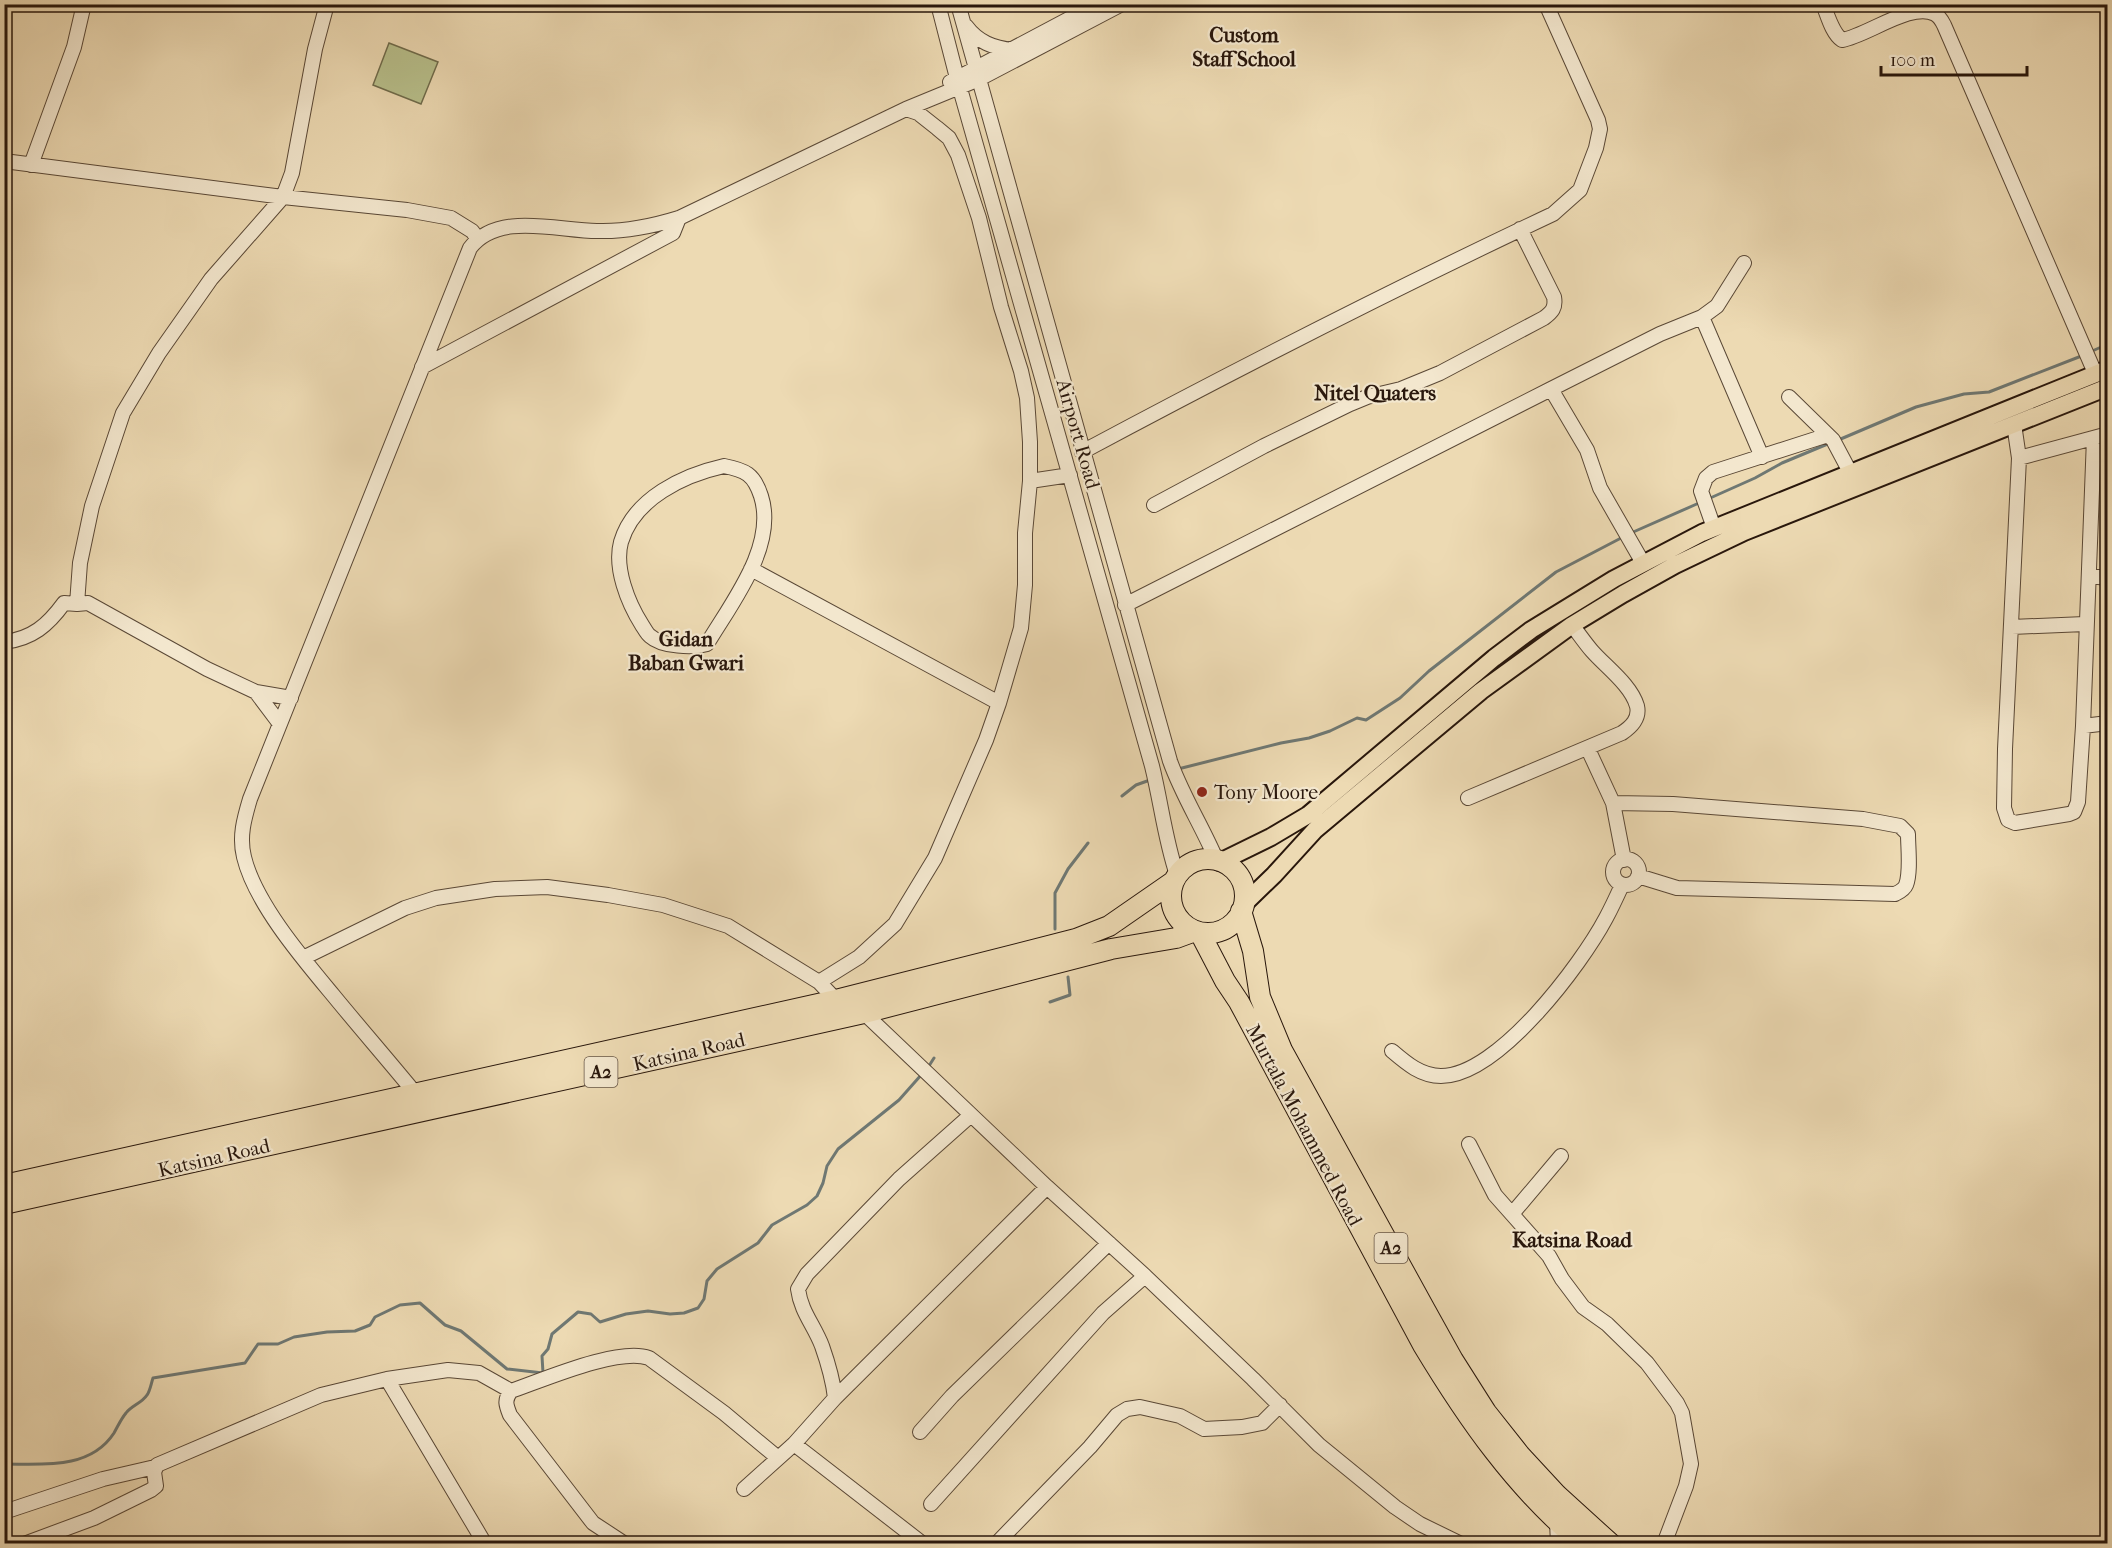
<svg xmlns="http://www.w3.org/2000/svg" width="2112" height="1548" font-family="'IM FELL French Canon',serif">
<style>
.green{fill:#b8c08c;stroke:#706c4c;stroke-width:1.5}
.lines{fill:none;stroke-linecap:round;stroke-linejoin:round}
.stream{stroke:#6f7873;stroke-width:3}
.minor-casing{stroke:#5a4836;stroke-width:16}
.major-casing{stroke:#29170c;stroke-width:20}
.highway-casing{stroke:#29170c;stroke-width:22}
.minor{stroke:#f3e7ce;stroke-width:14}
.major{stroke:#eddab3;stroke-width:16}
.highway{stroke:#eddab3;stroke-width:20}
.poi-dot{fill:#8f2418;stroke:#f3e7ce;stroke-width:2}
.labels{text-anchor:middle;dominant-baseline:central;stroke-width:4.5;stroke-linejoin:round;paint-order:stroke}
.shield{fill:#f3e7ce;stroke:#665546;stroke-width:1.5}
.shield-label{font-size:18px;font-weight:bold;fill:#29170c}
.street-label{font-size:20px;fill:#29170c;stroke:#f3e7ce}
.poi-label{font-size:20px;fill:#29170c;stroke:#f3e7ce;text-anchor:start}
.neighbourhood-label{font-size:21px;font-weight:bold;fill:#29170c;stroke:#f3e7ce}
</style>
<rect width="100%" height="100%" fill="#eddab3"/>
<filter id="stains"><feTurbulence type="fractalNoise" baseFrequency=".00333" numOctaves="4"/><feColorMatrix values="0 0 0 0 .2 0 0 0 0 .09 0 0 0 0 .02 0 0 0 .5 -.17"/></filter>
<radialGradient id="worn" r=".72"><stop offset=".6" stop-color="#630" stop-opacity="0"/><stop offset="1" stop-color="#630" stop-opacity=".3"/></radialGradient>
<path class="green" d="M389 43 438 62 421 104 373 85Z"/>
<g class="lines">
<path class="stream" d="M2090 352 2108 344
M1836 441 1916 407 1964 394 1989 392 2084 355
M1708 499 1755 478 1782 463 1830 443
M1631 533 1699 503
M1178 769 1281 743 1309 738 1330 731 1357 718 1366 720 1400 698 1429 671 1556 572 1623 537
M1122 796 1136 785 1150 780
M1055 929V893L1068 869 1088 843
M1050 1002 1070 995 1068 977
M927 1069 934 1058
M4 1464C42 1464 90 1470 114 1433 118 1426 121 1419 126 1413 131 1406 142 1403 147 1395 150 1391 151 1384 153 1378L245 1363 258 1344H278L294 1337 327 1332 355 1331 370 1325 375 1317 400 1305 420 1303 445 1325 461 1331 507 1369 543 1373 542 1356 548 1349 552 1334 578 1312 591 1314 600 1322 626 1314 648 1311 670 1314 684 1313 698 1308 704 1299 707 1281 717 1269 758 1243 772 1225 807 1205 817 1196 823 1183 827 1166 838 1149 899 1100 922 1074"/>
<g class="minor-casing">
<path id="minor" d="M938 4 957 78 1152 766C1161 802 1165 840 1177 875
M958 4 1170 761C1182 795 1202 826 1216 859
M1823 4C1828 16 1832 33 1842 40 1867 36 1912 1 1935 14 1939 16 1942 21 1944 25L2095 373
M966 26C978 42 993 48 1013 50
M950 82 1097 4
M4 161 283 197 407 210 451 218 472 231 478 239
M31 165 74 47 84 4
M1702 317 1762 457
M422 367 673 233 679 218
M1551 389 1587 450 1600 488 1643 563
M1789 397 1833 440 1850 472
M2014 424 2019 458 2005 749 2004 808 2008 820 2015 823 2069 814 2074 812 2078 802 2083 726 2094 438
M1082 452C1237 369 1394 289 1553 214L1580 190 1596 148 1600 129 1598 120 1546 4
M2019 458 2108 434
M724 466C745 470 754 474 761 496 777 546 732 602 707 644 693 648 662 647 650 636 647 634 644 628 642 625 628 603 614 568 621 542 634 498 684 475 724 466Z
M1030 481 1070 475
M1154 505 1264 446 1350 404 1367 397 1401 389 1440 373 1544 318C1552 312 1556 308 1554 297L1520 229
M1714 528 1701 491 1706 478 1713 472 1828 435
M751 569 999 703
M2089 576 2108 578
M77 604 88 603 207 669 256 692 291 698
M1125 605 1551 389 1660 334 1702 317 1717 306 1744 263
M2012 627 2085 624
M4 642C32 639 48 625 64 603L77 604 80 563 92 506 123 413 159 353 211 279 283 197 292 173 315 49 327 4
M256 692 280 724
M2083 726 2108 723
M1588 749 1613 803 1624 860
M1468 798 1622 733C1631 727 1640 719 1637 706 1631 685 1606 667 1592 651 1585 643 1579 634 1572 625
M1613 803 1673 804 1863 819 1900 826 1908 834C1908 848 1911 872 1906 885 1904 890 1899 892 1895 894L1677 888 1638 876
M1613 872a13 13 0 1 1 26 0a13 13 0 1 1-26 0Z
M303 958 405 908 436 898 495 889 547 887 608 895 663 905 728 926 819 982 836 1000
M819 982 859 957 895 924 935 858 986 740 999 703 1021 628 1025 585V533L1030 481V442L1027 398 1021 371 1001 307 979 218 958 155 949 138 937 128 918 113 906 109
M864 1013 1047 1187 1145 1276 1253 1379 1319 1445 1395 1507 1420 1524 1461 1544
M1392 1051C1406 1063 1421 1076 1441 1076 1498 1076 1581 965 1606 918 1612 907 1617 896 1622 885
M417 1101 415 1093C388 1060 360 1028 333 995 303 959 255 903 244 857 239 837 244 819 250 799L470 248C498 211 558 231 597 231 624 232 653 226 679 218L906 109 979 79 1122 4
M1469 1144 1495 1195 1549 1256 1562 1279 1583 1307 1607 1324 1647 1363 1677 1403 1682 1413 1691 1464 1686 1486 1664 1544
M1512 1214 1561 1156
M387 1379 485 1544
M835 1398C833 1380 828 1363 822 1346 814 1325 801 1312 798 1289L807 1274 899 1179 971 1115
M920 1432 952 1396 1109 1243
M794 1444 923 1544
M744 1489 794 1444 835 1398 1047 1187
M931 1504 1103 1313 1145 1276
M4 1512 103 1479 155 1467
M1557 1522 1558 1544
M24 1544 94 1518 151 1490 156 1486 154 1472 157 1465 321 1395 387 1379 448 1370 479 1373 511 1391
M625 1544 593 1523 510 1415C506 1405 504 1400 511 1391 543 1380 618 1347 649 1358L724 1413 778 1458
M996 1544 1090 1447 1117 1415 1127 1409 1140 1407 1180 1416 1204 1429 1242 1427 1262 1423 1280 1405"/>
</g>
<g class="major-casing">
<path id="major" d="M1220 862 1271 837 1308 815 1494 658 1531 630 1614 579 1702 533 2108 369
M1244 904 1274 875 1315 830 1481 691 1572 625 1623 594 1675 565 1744 532 2108 387"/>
</g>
<g class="highway-casing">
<path id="highway" d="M1171 896a37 37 0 1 1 74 0a37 37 0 1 1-74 0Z
M1241 911 1253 951 1260 997 1282 1050 1423 1306 1453 1360 1486 1412 1520 1455 1557 1495 1611 1544
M1200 933 1225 981 1239 1002 1423 1345C1467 1418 1516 1489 1583 1544
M4 1185 836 1000 1076 939 1109 926 1174 881
M4 1204 864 1013 1111 949 1176 938 1195 931"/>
</g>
<use href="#minor" class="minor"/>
<use href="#major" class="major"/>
<use href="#highway" class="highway"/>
</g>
<circle class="poi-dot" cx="1202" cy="792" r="6"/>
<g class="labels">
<g class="shield">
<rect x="584.5" y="1057" width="33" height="30" rx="4.5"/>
<rect x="1374.5" y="1233" width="33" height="30" rx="4.5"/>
</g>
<g class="shield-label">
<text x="601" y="1072">A2</text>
<text x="1391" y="1248">A2</text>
</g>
<g class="street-label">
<text transform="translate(1078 434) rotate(74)">Airport Road</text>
<text transform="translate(689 1052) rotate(-13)">Katsina Road</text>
<text transform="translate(1304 1125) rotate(62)">Murtala Mohammed Road</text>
<text transform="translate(214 1158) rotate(-13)">Katsina Road</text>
</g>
<g class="poi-label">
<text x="1214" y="792">Tony Moore</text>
</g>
<g class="neighbourhood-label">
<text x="1244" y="35">Custom<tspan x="1244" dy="24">Staff School</tspan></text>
<text x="1375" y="393">Nitel Quaters</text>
<text x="686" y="639">Gidan<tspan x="686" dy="24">Baban Gwari</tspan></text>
<text x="1572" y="1240">Katsina Road</text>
</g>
</g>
<rect width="2112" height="1548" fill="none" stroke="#eddab3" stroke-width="24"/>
<rect x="6" y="6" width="2100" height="1536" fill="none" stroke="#29170c" stroke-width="3"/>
<rect x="12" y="12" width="2088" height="1524" fill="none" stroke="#29170c" stroke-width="1.5"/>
<path d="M1881 66v9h146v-9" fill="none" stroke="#29170c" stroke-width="3"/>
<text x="1890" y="66" font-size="18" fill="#29170c" stroke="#f3e7ce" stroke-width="4.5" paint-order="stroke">100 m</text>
<rect width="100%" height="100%" filter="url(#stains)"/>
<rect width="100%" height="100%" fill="url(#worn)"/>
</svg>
